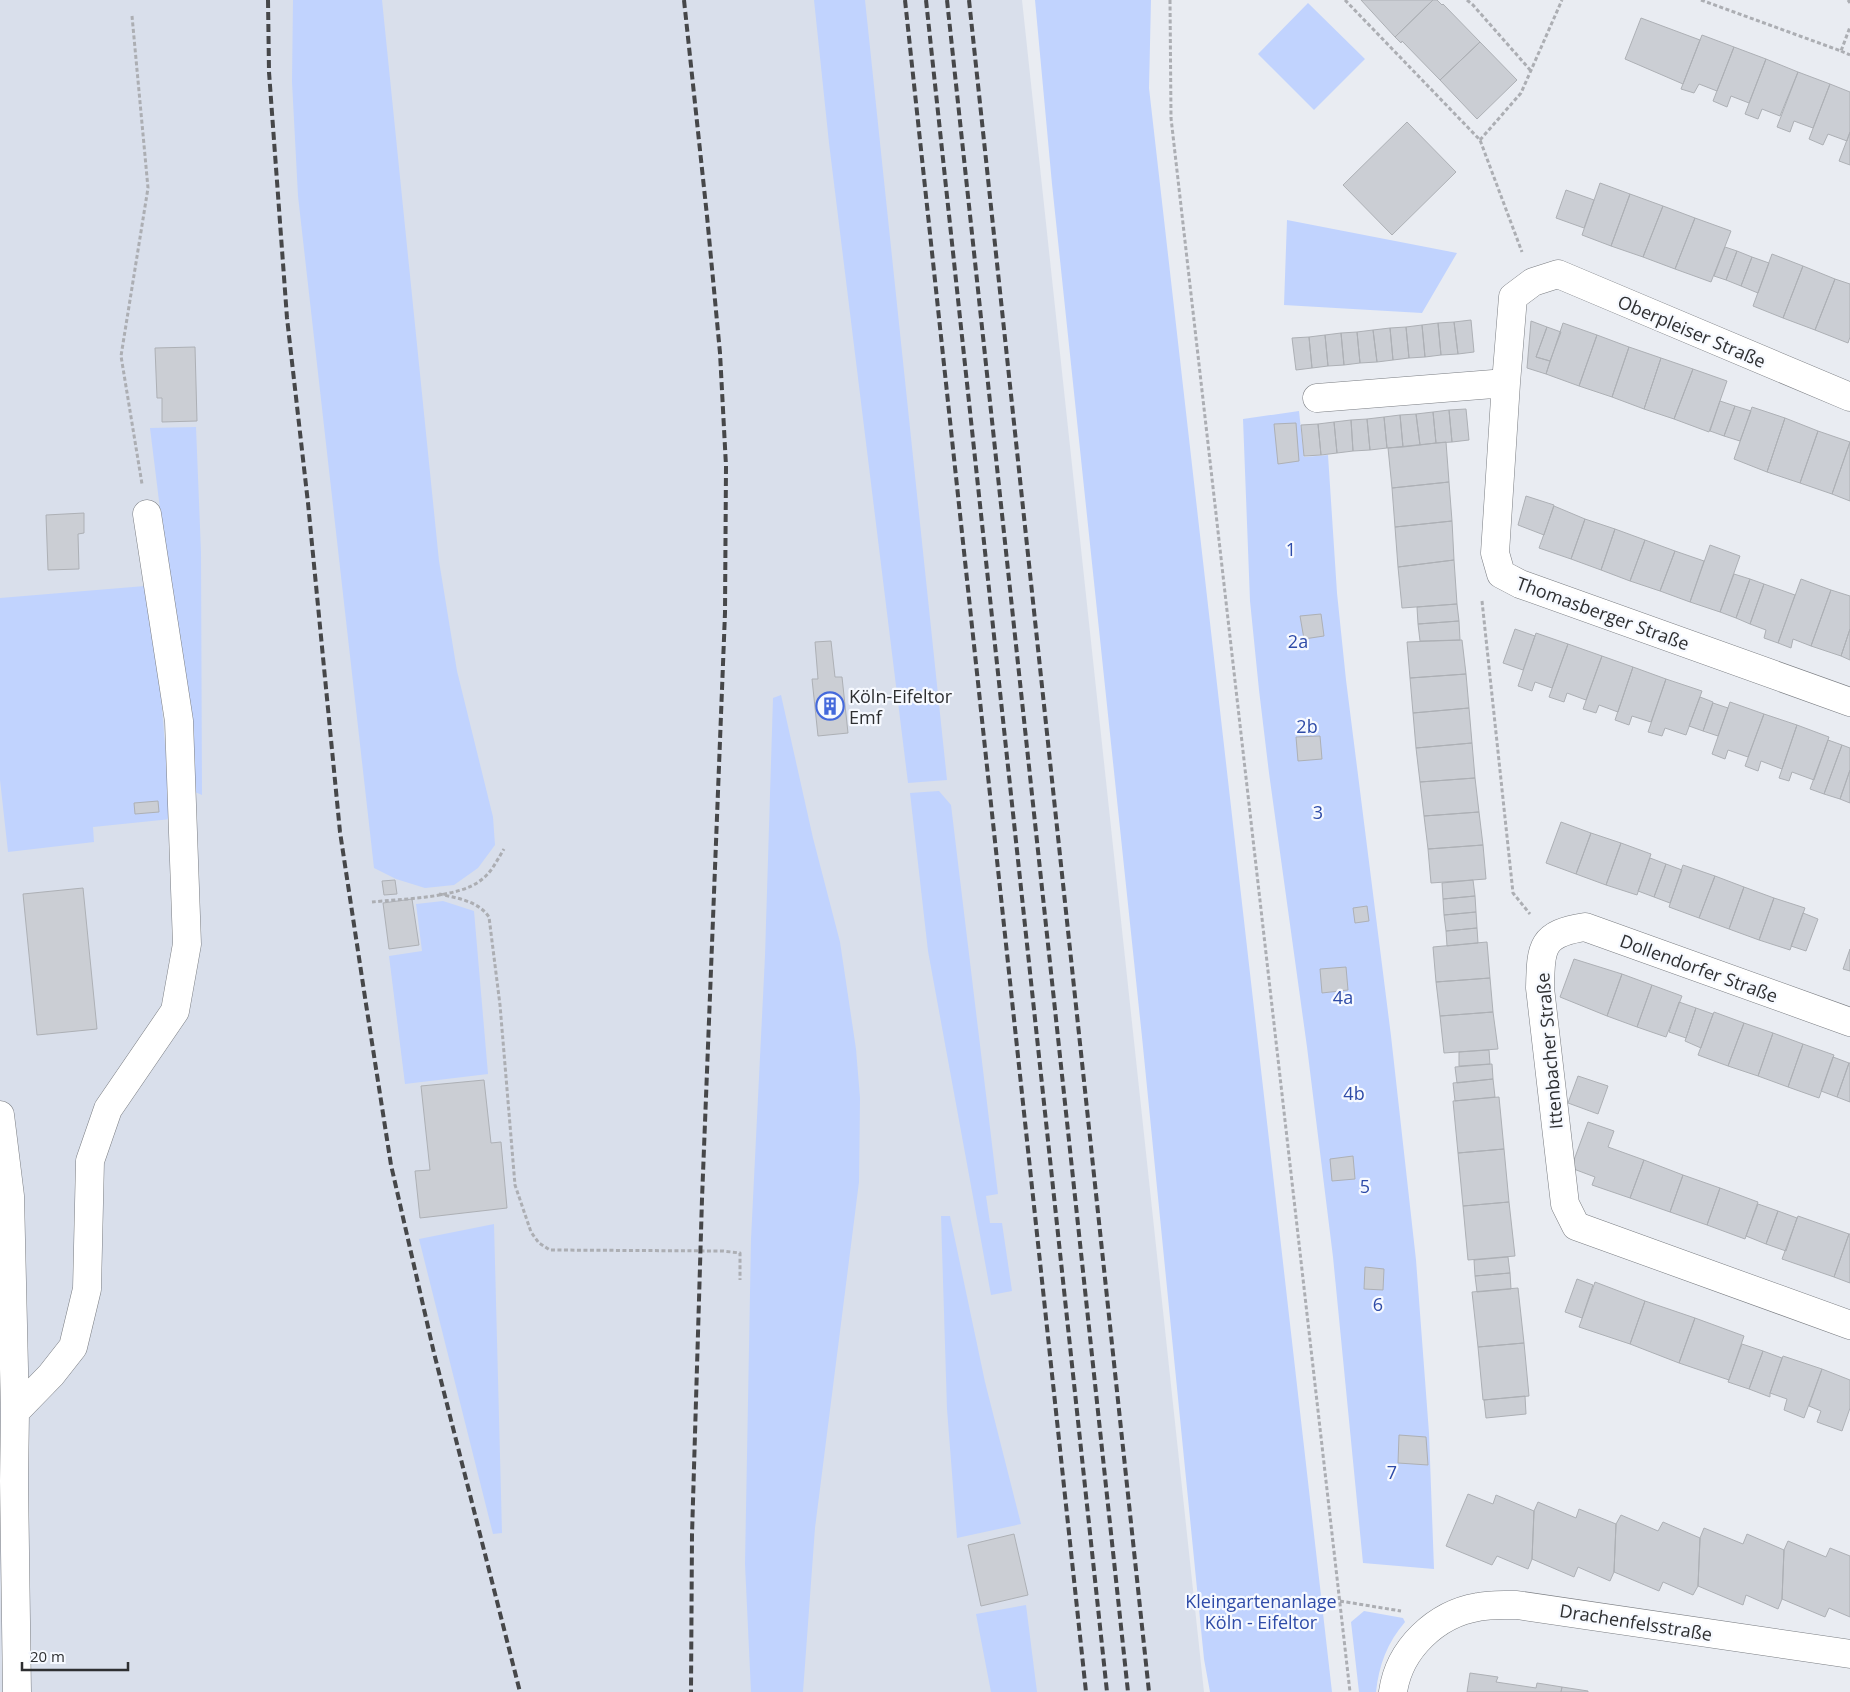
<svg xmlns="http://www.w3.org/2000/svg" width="1850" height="1692" font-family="'Open Sans',sans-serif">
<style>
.built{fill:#d9dfeb}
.green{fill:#c1d3fe}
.building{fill:#cbced4;stroke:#adb0b5}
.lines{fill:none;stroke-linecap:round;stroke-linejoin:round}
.minor-casing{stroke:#7a7d82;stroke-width:29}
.path{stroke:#acaeb3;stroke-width:3;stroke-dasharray:4 2.5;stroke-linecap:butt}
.minor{stroke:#fff;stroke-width:28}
.rail{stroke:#464749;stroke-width:4;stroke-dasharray:8 4;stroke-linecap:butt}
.labels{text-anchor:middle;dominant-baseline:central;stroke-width:4.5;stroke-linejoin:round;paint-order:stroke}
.street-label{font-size:18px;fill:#2e2f31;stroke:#f6f9ff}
.park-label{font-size:18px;fill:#2e4ba8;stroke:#f6f9ff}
.poi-label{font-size:18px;fill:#2e2f31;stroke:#f6f9ff;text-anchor:start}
</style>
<rect width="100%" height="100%" fill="#e9ecf2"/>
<path class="built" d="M0 0H1022L1204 1692H0Z"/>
<path class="green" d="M293 0H382L439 561 457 671 493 817 495 845 478 868 454 885 425 888 396 879 374 868 298 196 292 82Z
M814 0H865L947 780 908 783 829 143Z
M1035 0H1151L1149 88 1332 1692H1210L1204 1659 1142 1037 1052 184Z
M1308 3 1365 59 1314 110 1258 54Z
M1287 220 1457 253 1422 313 1284 305Z
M1299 411 1304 457 1328 455 1337 593 1346 680 1391 1036 1416 1260 1429 1433 1434 1569 1363 1563 1333 1257 1307 1047 1269 773 1259 690 1250 601 1243 419Z
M196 427 201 552 202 795 195 792 150 428Z
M145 586 161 696 171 819 93 827 94 842 8 852 0 780V598Z
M781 695 813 838 840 942 856 1049 860 1098 859 1182 815 1528 803 1692H751L745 1564 751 1239 765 956 773 698Z
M939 791 951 805 998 1194 986 1196 990 1223H1002L1012 1291 991 1295 928 951 910 793Z
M443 901 474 911 488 1074 405 1084 389 956 422 951 416 904Z
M941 1216H950L985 1382 1021 1524 957 1538 947 1409Z
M494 1224 502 1533 493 1534 419 1239Z
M1026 1605 1037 1692H991L976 1614Z
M1364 1611 1403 1618 1405 1622C1387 1643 1379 1665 1376 1692H1359L1351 1622Z"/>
<path class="building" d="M1361 0H1433L1395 37Z
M1433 0H1437L1442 5 1443 4 1480 42 1440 80 1402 41 1401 43 1395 37Z
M1641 18 1700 40 1683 84 1625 59Z
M1702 35 1734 47 1717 91 1699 84 1694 93 1681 89Z
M1480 42 1517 80 1477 119 1440 80Z
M1734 47 1766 59 1749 103 1731 96 1727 107 1713 101Z
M1766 59 1798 72 1780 116 1762 109 1758 119 1745 114Z
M1798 72 1830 84 1813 128 1794 121 1790 132 1777 127Z
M1830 84 1850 92V132L1847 141 1828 134 1823 145 1809 139Z
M1407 122 1456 172 1392 235 1343 185Z
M1850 132V165L1839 161Z
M1600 183 1630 194 1611 246 1582 235Z
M1566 190 1594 200 1584 228 1556 218Z
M1630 194 1663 206 1643 257 1611 246Z
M1663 206 1695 218 1675 269 1643 257Z
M1695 218 1731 231 1711 282 1675 269Z
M1725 247 1737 251 1726 280 1714 276Z
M1737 251 1752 257 1741 286 1726 280Z
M1772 254 1803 266 1783 318 1753 306Z
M1752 257 1769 263 1758 293 1741 286Z
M1803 266 1835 279 1815 330 1783 318Z
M1835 279 1850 284V337L1848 343 1815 330Z
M1471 320 1474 352 1458 354 1454 322Z
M1531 321 1547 327 1536 357 1550 361 1546 374 1527 368Z
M1454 322 1458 354 1441 355 1438 323Z
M1438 323 1441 355 1425 357 1422 325Z
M1563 323 1597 335 1579 386 1546 374Z
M1422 325 1425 357 1409 358 1406 327Z
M1406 327 1409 358 1393 360 1390 328Z
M1547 327 1561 332 1550 361 1536 357Z
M1390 328 1393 360 1377 362 1373 330Z
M1373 330 1377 362 1360 363 1357 332Z
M1357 332 1360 363 1344 365 1341 333Z
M1341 333 1344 365 1328 366 1325 335Z
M1325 335 1328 366 1312 368 1309 337Z
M1597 335 1629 347 1612 397 1579 386Z
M1309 337 1312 368 1296 370 1292 338Z
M195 347 197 421 162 422V398H157L155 348Z
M1629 347 1661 358 1644 409 1612 397Z
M1661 358 1693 369 1674 419 1644 409Z
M1693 369 1727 381 1709 432 1674 419Z
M1720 401 1735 406 1724 436 1710 431Z
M1735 406 1751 411 1740 441 1724 436Z
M1752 407 1785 418 1767 472 1734 459Z
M1466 409 1469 440 1452 442 1449 410Z
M1449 410 1452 442 1436 443 1433 412Z
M1433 412 1436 443 1420 445 1416 414Z
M1416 414 1420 445 1403 447 1400 415Z
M1400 415 1403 447 1387 448 1384 417Z
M1384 417 1387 448 1370 450 1367 419Z
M1785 418 1818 431 1800 483 1767 472Z
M1367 419 1370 450 1353 451 1351 420Z
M1351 420 1353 451 1337 453 1334 422Z
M1334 422 1337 453 1321 455 1318 424Z
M1296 423 1299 461 1278 464 1274 424Z
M1318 424 1321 455 1304 456 1301 425Z
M1818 431 1850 442 1832 494 1800 483Z
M1446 442 1449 482 1392 488 1388 448Z
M1850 442V501L1832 494Z
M1449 482 1452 521 1395 527 1392 488Z
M1526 496 1554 505 1544 535 1518 525Z
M1554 506 1585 519 1571 559 1539 548Z
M84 513V533L78 534 79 569 48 570 46 515Z
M1585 519 1615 529 1601 570 1571 559Z
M1452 521 1454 560 1398 567 1395 527Z
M1615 529 1645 540 1630 581 1601 570Z
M1645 540 1675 551 1660 591 1630 581Z
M1710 545 1740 556 1720 612 1690 602Z
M1675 551 1704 561 1690 602 1660 591Z
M1454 560 1457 604 1402 608 1398 567Z
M1734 574 1750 579 1736 618 1720 612Z
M1750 579 1764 584 1750 624 1736 618Z
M1801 579 1831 590 1811 646 1793 639 1791 648 1778 643Z
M1764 584 1795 595 1778 643 1764 638 1766 630 1750 624Z
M1831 590 1850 596V629L1841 656 1811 646Z
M1457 604 1459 621 1418 624 1417 607Z
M1321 614 1324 636 1304 639 1300 616Z
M1459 621 1460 640 1420 641 1418 624Z
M1515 629 1535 636 1523 670 1503 663Z
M1850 629V660L1841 656Z
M1536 633 1568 644 1552 688 1535 682 1532 691 1518 686Z
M1462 640 1466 674 1410 678 1407 642Z
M831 641 835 677H842L848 733 818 736 812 679H818L815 642Z
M1568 644 1602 656 1586 700 1567 693 1564 702 1549 697Z
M1602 656 1633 667 1618 712 1599 705 1596 713 1583 709Z
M1633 667 1666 679 1651 722 1632 716 1629 725 1615 720Z
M1466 674 1469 708 1413 713 1410 678Z
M1666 679 1702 691 1686 735 1665 728 1662 736 1648 732Z
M1700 697 1713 702 1703 731 1689 726Z
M1730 702 1764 714 1748 757 1728 750 1725 759 1712 754Z
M1713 703 1728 708 1718 736 1703 731Z
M1469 708 1472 743 1416 748 1413 713Z
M1764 714 1797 725 1782 769 1761 761 1758 771 1745 766Z
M1797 725 1829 737 1814 780 1792 772 1789 781 1779 778Z
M1320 736 1322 759 1298 761 1296 737Z
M1828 740 1842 745 1824 794 1810 789Z
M1472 743 1475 778 1420 782 1416 748Z
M1842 745 1850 748V770L1840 799 1824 794Z
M1850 770V803L1840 799Z
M1475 778 1479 812 1424 816 1420 782Z
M158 801 159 812 135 814 134 803Z
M1479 812 1483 845 1428 849 1424 816Z
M1561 822 1591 833 1576 874 1546 863Z
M1591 833 1621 843 1606 885 1576 874Z
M1621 843 1651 854 1637 895 1606 885Z
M1483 845 1486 879 1431 883 1428 849Z
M1650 858 1666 864 1654 897 1638 891Z
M1666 864 1682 870 1670 903 1654 897Z
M1683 865 1715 876 1699 918 1669 907Z
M1715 876 1744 887 1729 929 1699 918Z
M395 880 397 894 384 895 382 881Z
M1473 880 1475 896 1443 899 1442 883Z
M1744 887 1774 898 1759 940 1729 929Z
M83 888 97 1029 37 1035 23 894Z
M1475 896 1476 912 1444 915 1443 899Z
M1774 898 1805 908 1790 950 1759 940Z
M412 899 419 945 389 949 383 903Z
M1367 906 1369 921 1355 923 1353 908Z
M1476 912 1477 928 1446 931 1444 915Z
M1803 913 1818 919 1806 951 1791 946Z
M1477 928 1478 943 1447 946 1446 931Z
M1487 942 1490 978 1436 982 1433 947Z
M1850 949V971L1843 969Z
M1574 959 1622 974 1607 1016 1560 997Z
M1346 967 1348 990 1322 993 1320 969Z
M1622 974 1652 985 1637 1027 1607 1016Z
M1490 978 1493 1012 1440 1016 1436 982Z
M1652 985 1682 996 1666 1037 1637 1027Z
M1679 1002 1696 1008 1686 1038 1669 1032Z
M1696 1008 1713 1014 1701 1048 1685 1041Z
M1493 1012 1498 1049 1444 1053 1440 1016Z
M1714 1012 1744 1023 1728 1066 1698 1055Z
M1744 1023 1773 1033 1758 1076 1728 1066Z
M1773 1033 1803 1044 1788 1087 1758 1076Z
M1803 1044 1834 1055 1819 1098 1788 1087Z
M1489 1050 1490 1064 1459 1066V1052Z
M1833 1057 1849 1063 1837 1097 1821 1091Z
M1849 1063H1850V1102L1837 1097Z
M1492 1064 1493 1079 1457 1083 1455 1067Z
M1578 1076 1608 1086 1598 1114 1568 1103Z
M1493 1079 1495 1097 1455 1101 1453 1083Z
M484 1080 491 1143 501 1142 507 1208 420 1218 415 1171 430 1170 421 1086Z
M1499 1097 1504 1149 1458 1153 1453 1101Z
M1588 1122 1614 1131 1608 1147 1644 1160 1630 1198 1592 1185 1595 1177 1571 1168Z
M1504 1149 1509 1202 1463 1206 1458 1153Z
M1353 1156 1355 1179 1332 1181 1330 1159Z
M1644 1160 1683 1175 1670 1212 1630 1198Z
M1683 1175 1720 1188 1707 1225 1670 1212Z
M1720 1188 1758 1202 1745 1239 1707 1225Z
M1509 1202 1515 1256 1468 1260 1463 1206Z
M1758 1204 1778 1211 1766 1244 1746 1236Z
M1778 1211 1797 1218 1786 1251 1766 1244Z
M1798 1216 1849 1234 1834 1277 1782 1259Z
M1849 1234H1850V1283L1834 1277Z
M1508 1257 1510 1273 1475 1276 1474 1260Z
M1365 1267 1384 1269 1383 1290 1364 1289Z
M1510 1273 1511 1289 1477 1292 1475 1276Z
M1577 1279 1593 1285 1582 1318 1565 1312Z
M1595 1282 1645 1301 1630 1344 1579 1327Z
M1518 1288 1524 1343 1478 1347 1472 1292Z
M1645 1301 1695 1318 1679 1363 1630 1344Z
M1695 1318 1744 1336 1729 1380 1679 1363Z
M1524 1343 1529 1396 1483 1400 1478 1347Z
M1742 1344 1763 1351 1749 1389 1728 1382Z
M1763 1351 1782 1358 1770 1393V1397L1749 1389Z
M1783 1356 1822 1369 1804 1418 1784 1410 1787 1399 1770 1393Z
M1822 1369 1850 1380V1408L1842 1431 1817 1422 1821 1411 1809 1406Z
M1525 1396 1526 1414 1486 1418 1484 1400Z
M1399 1435 1426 1437 1428 1465 1398 1463Z
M1468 1494 1493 1504 1496 1495 1534 1511 1532 1559 1528 1569 1497 1556 1492 1565 1446 1546Z
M1538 1502 1576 1518 1579 1509 1616 1524 1614 1572 1610 1581 1578 1567 1574 1577 1532 1559 1534 1511Z
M1621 1515 1658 1531 1663 1522 1700 1538 1698 1586 1693 1595 1663 1582 1659 1591 1614 1572 1616 1524Z
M1704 1528 1743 1544 1747 1534 1784 1550 1782 1599 1778 1609 1746 1595 1743 1605 1698 1586 1700 1538Z
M1014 1534 1028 1595 981 1606 968 1545Z
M1788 1541 1826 1557 1830 1548 1850 1556V1617L1829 1608 1825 1617 1782 1599 1784 1550Z
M1470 1673 1498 1677 1496 1682 1536 1688 1537 1683 1562 1687 1561 1692H1467Z
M1562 1687 1588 1691V1692H1561Z"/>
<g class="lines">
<g class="minor-casing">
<path id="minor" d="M1850 397 1558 274 1533 282 1513 297 1506 383 1495 553 1501 574 1520 584 1850 702
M1317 398 1506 383
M1850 1022 1585 927C1541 934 1541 946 1540 988L1565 1204 1576 1226 1850 1325
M0 1115 10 1196 15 1412
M17 1692 14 1481 15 1412 51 1375 73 1347 87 1289 90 1161 108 1109 175 1011 187 944 179 721 147 514
M1393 1692C1399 1649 1436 1614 1478 1607 1490 1604 1504 1605 1517 1605L1850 1654"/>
</g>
<path class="path" d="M1170 0 1171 118 1350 1692
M1345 0 1480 140 1522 252
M1467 0 1473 5 1531 71
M1701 0 1841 51 1850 27
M1848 0 1850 3
M132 16 148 188 121 356 142 484
M1841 51 1850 55
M1480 140 1521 93 1562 0
M1482 601 1513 893 1530 914
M439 894C457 898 478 901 489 917L500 1005 515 1185 531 1232 539 1243 550 1250 723 1251 740 1253V1280
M372 902C400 899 460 898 481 880 492 872 497 860 504 849
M1340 1601 1401 1611"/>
<use href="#minor" class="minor"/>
<path class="rail" d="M268 0 269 72 287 318 308 503 340 832 366 1004 391 1165 434 1353 520 1692
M684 0 707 216 720 353 726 466 725 613 702 1199 692 1535 691 1692
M905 0 1086 1692
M926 0 1107 1692
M947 0 1128 1692
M969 0 1149 1692"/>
</g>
<defs>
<g id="building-ring" transform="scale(1.4375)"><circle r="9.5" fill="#f6f9ff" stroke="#4469dc" stroke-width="1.5"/><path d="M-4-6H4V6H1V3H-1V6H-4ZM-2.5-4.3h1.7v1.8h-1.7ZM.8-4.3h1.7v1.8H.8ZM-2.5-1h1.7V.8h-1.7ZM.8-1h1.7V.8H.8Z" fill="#4469dc"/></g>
</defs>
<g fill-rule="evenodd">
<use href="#building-ring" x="830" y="706"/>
</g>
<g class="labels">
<g class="street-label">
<text transform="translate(1692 331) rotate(23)">Oberpleiser Straße</text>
<text transform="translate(1603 613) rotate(20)">Thomasberger Straße</text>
<text transform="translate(1699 968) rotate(20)">Dollendorfer Straße</text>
<text transform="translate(1549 1051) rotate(-95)">Ittenbacher Straße</text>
<text transform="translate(1636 1622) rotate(9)">Drachenfelsstraße</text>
</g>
<g class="park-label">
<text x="1291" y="549">1</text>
<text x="1298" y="641">2a</text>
<text x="1307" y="726">2b</text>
<text x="1318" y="812">3</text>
<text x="1343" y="997">4a</text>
<text x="1354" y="1093">4b</text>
<text x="1365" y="1186">5</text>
<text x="1378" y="1304">6</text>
<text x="1392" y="1472">7</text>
<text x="1261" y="1601">Kleingartenanlage<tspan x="1261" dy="21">Köln - Eifeltor</tspan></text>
</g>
<g class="poi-label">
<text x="849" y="696">Köln-Eifeltor<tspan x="849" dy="21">Emf</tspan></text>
</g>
</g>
<path d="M22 1662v8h106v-8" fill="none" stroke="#2e2f31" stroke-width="2.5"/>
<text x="30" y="1662" font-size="15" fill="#2e2f31" stroke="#f6f9ff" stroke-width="4" paint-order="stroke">20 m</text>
</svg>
